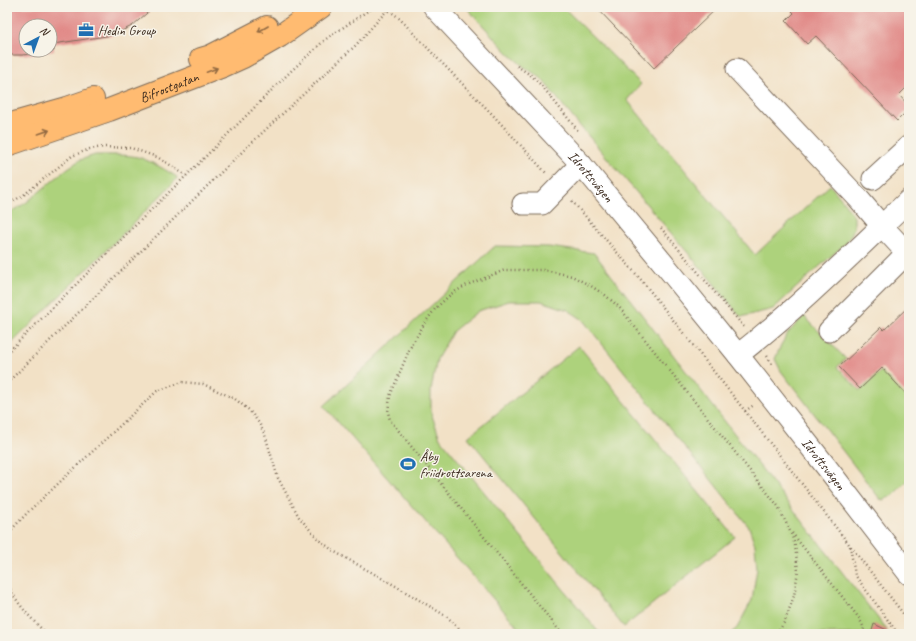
<svg xmlns="http://www.w3.org/2000/svg" width="916" height="641" font-family="Caveat,sans-serif">
<style>
.green{fill:#add27c;stroke:#747e4d}
.building{fill:#e18987;fill-rule:evenodd}
.lines{fill:none;stroke-linecap:round;stroke-linejoin:round}
.minor-casing{stroke:#7b6a59;stroke-width:23}
.major-casing{stroke:#7b6a59;stroke-width:24}
.path{stroke:#7b6a59;stroke-width:2.5;stroke-dasharray:1 3;stroke-linecap:butt}
.minor{stroke:#fff;stroke-width:21}
.major{stroke:#ffbb71;stroke-width:22}
.oneway{stroke:#936b43}
.labels{text-anchor:middle;dominant-baseline:central;stroke-width:3;stroke-linejoin:round;paint-order:stroke}
.poi-label{font-size:14px;fill:#3b2a1e;stroke:#f7f3e8;text-anchor:start}
.street-label{font-size:14px;fill:#3b2a1e;stroke:#f7f3e8}
</style>
<rect width="100%" height="100%" fill="#f7f3e8"/>
<filter id="ink" filterUnits="userSpaceOnUse"><feTurbulence type="fractalNoise" baseFrequency=".025" numOctaves="2"/><feDisplacementMap in="SourceGraphic" scale="8" xChannelSelector="R" yChannelSelector="G"/><feConvolveMatrix kernelMatrix="1 2 1 2 8 2 1 2 1" color-interpolation-filters="sRGB"/></filter>
<filter id="wash" filterUnits="userSpaceOnUse"><feTurbulence type="fractalNoise" baseFrequency=".012" numOctaves="4" result="noise"/><feDisplacementMap in="SourceGraphic" scale="16" xChannelSelector="R" yChannelSelector="G"/><feGaussianBlur stdDeviation="0.9" result="paint"/><feColorMatrix in="noise" values="0 0 0 0 0 0 0 0 0 0 0 0 0 0 0 0 0 1.4 0 .05"/><feComposite in="paint" operator="in"/></filter>
<g filter="url(#wash)">
<rect width="100%" height="100%" fill="#f2e1c6"/>
<path class="green" d="M466 7H563L641 84 627 100 755 255 830 185 846 205 854 217V228L851 235 846 243 820 266 773 309 741 317 711 280 574 119 541 78 523 66 508 53Z
M95 155C108 155 129 154 141 158 154 163 166 170 177 177L176 180C121 237 63 292 7 348V213L16 209 27 202 68 168 80 160Z
M495 246 549 247 594 253 887 630 886 634H730L737 628 752 600 757 568 755 545 749 527 582 319 568 310 541 301H509L478 311 453 331 437 359 431 390V413L440 438 600 634H524L324 406Z
M804 316 846 359 837 367 860 391 881 371 909 399V479L893 495 884 500 880 499 781 371 775 359 781 345 788 333Z
M579 346 735 537 624 627 468 437Z"/>
<g id="blocks">
<path class="building" d="M7 7H154L132 26 113 35 53 44 54 51 41 53 22 55H7ZM26 26H50V50H26Z
M596 7H718L654 68Z
M788 7H909V85L899 95 909 106V109L897 121 816 36 807 44 786 21 794 13Z
M909 306V397L882 368 860 389 839 367 881 327 884 330Z
M874 624 887 630 886 634H871Z"/>
</g>
</g>
<g filter="url(#ink)">
<use href="#blocks" fill-opacity="0" stroke="#7b6a59" stroke-width="1"/>
<g class="lines">
<g class="minor-casing">
<g id="minor">
<path id="s1" d="M434 7 581 164 673 275 738 355 828 469 909 574"/>
<path d="M737 69 858 198 882 226 907 253 829 331"/>
<path d="M873 179 909 146"/>
<path d="M523 204H542L581 164"/>
<path d="M738 355C799 307 853 253 909 200"/>
</g>
</g>
<g class="major-casing">
<g id="major">
<path d="M201 59 211 56 267 27"/>
<path d="M7 125 67 108 93 99"/>
<path id="s2" d="M7 145 109 110 223 66 243 57 280 36 321 7"/>
</g>
</g>
<path class="path" d="M517 66 532 76 542 86 579 132
M572 201 643 282 745 411 909 621
M7 205 25 194 72 156 90 149 104 147 131 148 157 157 172 166 186 176
M661 228 744 327
M7 353 160 201 186 176 290 72 326 39 369 10C381 6 390 10 399 18L439 60 492 114 547 174
M767 356 773 366
M7 383 247 147 356 45 390 7
M745 411 754 405
M792 533 859 618 864 628 862 634
M7 536 13 528 29 511 157 391 182 382 203 384 235 399 249 410 259 423 265 435 278 478 299 517 319 540 335 552 394 585 446 616 465 634
M850 546 855 575 898 634
M7 582C15 602 32 620 47 634
M562 634 390 420 388 412 390 396 410 348 424 324 435 309 451 294 467 285 505 270H545L572 276 591 286 605 295 619 307 778 506 790 531 795 545 798 571 794 596 785 621 777 634"/>
<use href="#minor" class="minor"/>
<use href="#major" class="major"/>
</g>
<defs><path id="oneway-shaft" d="M-6 0H5M1.5-3L5.5 0L1.5 3" fill="none" stroke-width="1.6" stroke-linecap="round" stroke-linejoin="round"/></defs>
<g class="oneway">
<use href="#oneway-shaft" transform="translate(263 29) rotate(150)"/>
<use href="#oneway-shaft" transform="translate(212 70) rotate(-21)"/>
<use href="#oneway-shaft" transform="translate(44 132) rotate(-19)"/>
</g>
</g>
<defs>
<g id="office-bare" transform="scale(1.2)"><path d="M-6-3h4V-5.5h4V-3h4V5H-6ZM-1-4.5V-3h2v-1.5ZM-6 0V1H6V0Z" fill="#1f6fb2" stroke="#f7f3e8" stroke-width="2.5" paint-order="stroke"/></g>
<g id="stadium-bare" transform="scale(1.2)"><path d="M0-5a6.5 5 0 1 0 0 10a6.5 5 0 1 0 0-10ZM-3.5-1.8h7v3.6h-7Z" fill="#1f6fb2" stroke="#f7f3e8" stroke-width="2.5" paint-order="stroke"/></g>
</defs>
<g fill-rule="evenodd">
<use href="#office-bare" x="86" y="30"/>
<use href="#stadium-bare" x="408" y="464"/>
</g>
<g class="labels">
<g class="poi-label">
<text x="98" y="30">Hedin Group</text>
<text x="420" y="456">Åby<tspan x="420" dy="16">friidrottsarena</tspan></text>
</g>
<g class="street-label">
<text stroke="none"><textPath href="#s2" startOffset="172">Bifrostgatan</textPath></text>
<text stroke="none"><textPath href="#s1" startOffset="231">Idrottsvägen</textPath></text>
<text stroke="none"><textPath href="#s1" startOffset="601">Idrottsvägen</textPath></text>
</g>
</g>
<rect width="916" height="641" fill="none" stroke="#f7f3e8" stroke-width="24"/>
<g transform="translate(38 38) rotate(41)"><circle r="19" fill="#f7f3e8" stroke="#aca397"/>
<path d="M0-3L7 15L0 10L-7 15Z" fill="#1f6fb2"/>
<text y="-6" font-size="11" font-weight="bold" text-anchor="middle" fill="#3b2a1e">N</text>
</g>
</svg>
